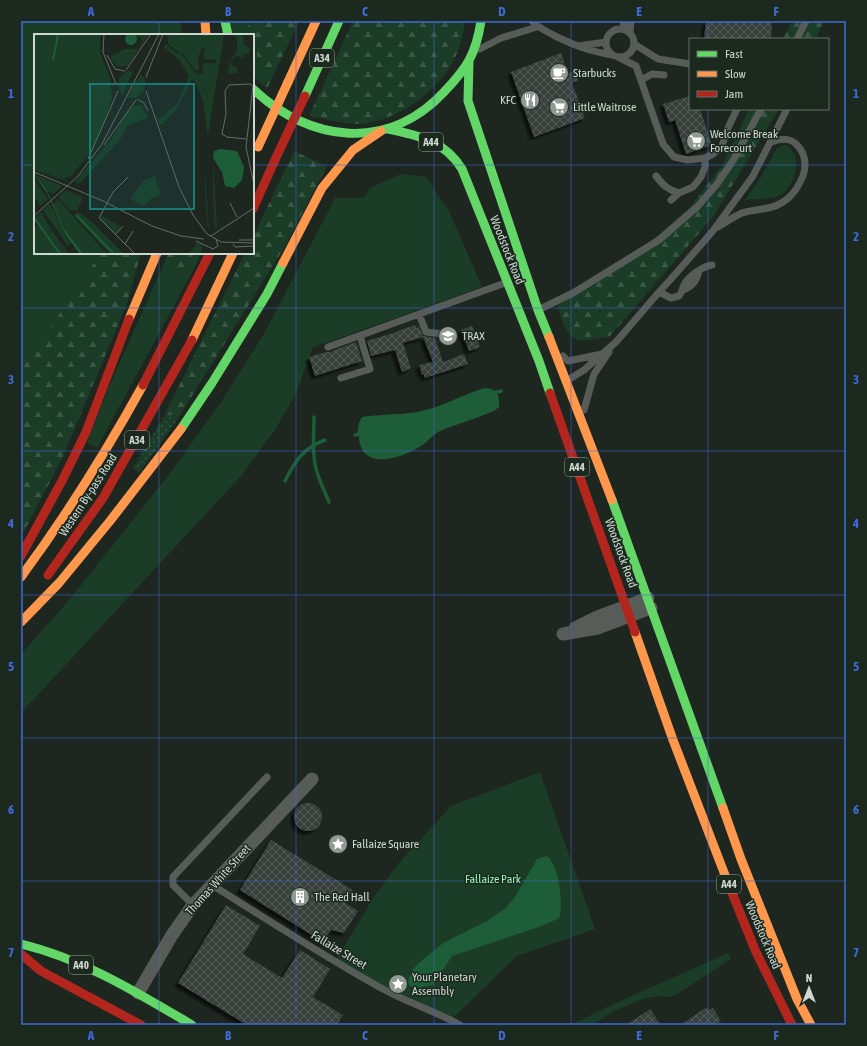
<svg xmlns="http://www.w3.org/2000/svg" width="867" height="1046" font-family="'Asap Condensed',sans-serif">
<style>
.green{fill:#1b3c27}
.forest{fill:url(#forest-firs)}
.garden{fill:url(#garden-dots)}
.water{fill:#1d5e38}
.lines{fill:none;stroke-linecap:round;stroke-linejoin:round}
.stream{stroke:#1d5e38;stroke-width:3.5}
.building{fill:url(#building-cross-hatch);filter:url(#shadow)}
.lane{stroke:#585c58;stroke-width:7}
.street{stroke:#585c58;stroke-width:13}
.fast{stroke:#63d668;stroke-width:9}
.slow{stroke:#ff974d;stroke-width:9}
.jam{stroke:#b3261e;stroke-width:9}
.slow-bridge{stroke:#ff974d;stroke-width:9}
.jam-bridge{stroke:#b3261e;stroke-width:9}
.grid{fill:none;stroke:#4069d6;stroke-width:1;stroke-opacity:0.55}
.labels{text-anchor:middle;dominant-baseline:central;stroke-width:3;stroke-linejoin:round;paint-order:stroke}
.shield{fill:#1b291f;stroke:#98a39b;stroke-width:1}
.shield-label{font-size:11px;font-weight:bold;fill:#ced7d0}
.poi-label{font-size:12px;fill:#ced7d0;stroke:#1b291f;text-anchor:start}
.street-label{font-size:12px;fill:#ced7d0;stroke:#1b291f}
.park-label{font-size:12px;fill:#94f4b2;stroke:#1b291f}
.inset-river{fill:none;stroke:#1d5e38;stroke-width:2}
.inset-road{fill:none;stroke:#646d66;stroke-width:1}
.view{fill:#197b73;fill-opacity:0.15;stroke:#197b73;stroke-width:2}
.inset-edge{fill:none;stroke:#ced7d0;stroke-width:2}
.neatline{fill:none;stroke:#4069d6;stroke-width:1.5}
.grid-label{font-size:13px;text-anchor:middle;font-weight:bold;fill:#4069d6}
</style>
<defs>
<pattern id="forest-firs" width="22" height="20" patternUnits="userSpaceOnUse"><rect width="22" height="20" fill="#1b3c27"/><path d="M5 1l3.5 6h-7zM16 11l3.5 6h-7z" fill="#3b5745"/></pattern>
<pattern id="garden-dots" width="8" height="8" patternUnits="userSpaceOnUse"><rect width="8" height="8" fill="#1b3c27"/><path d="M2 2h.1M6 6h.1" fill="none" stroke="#3b5745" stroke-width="1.8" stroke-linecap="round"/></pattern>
<pattern id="building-cross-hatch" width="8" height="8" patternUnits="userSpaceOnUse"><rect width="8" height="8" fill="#39403b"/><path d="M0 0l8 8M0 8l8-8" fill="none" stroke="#545b56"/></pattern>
<filter id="shadow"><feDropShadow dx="-3.5" dy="3.5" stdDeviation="1" flood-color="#0009"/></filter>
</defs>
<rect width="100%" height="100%" fill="#1e2620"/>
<path class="green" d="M21 21H180L182 34V35H35V253H102L21 370Z
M230 21H250L247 29V35H233Z
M253 48 255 49 267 89 253 76Z
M785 145C804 153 796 183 783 193 773 200 756 199 745 200L758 182 777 148Z
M401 174 426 177 449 211 482 287 348 335 313 347 296 394 275 430 241 476 21 713V654L70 599 170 473 221 402 265 332 335 198H364L370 188Z
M194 253H201L195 267 97 448 87 442 110 384 161 270 169 264 178 271 181 278Z
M540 772 595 929 517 956 451 1020 335 962 375 895 399 863 451 806Z
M728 953 731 959 676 995 669 997 658 996 643 999 614 1011 592 1025H571L607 1007Z"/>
<path class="forest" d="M250 21H299L267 89 255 49 253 47V35H247V29Z
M353 21H465C464 28 463 35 461 42 449 85 403 120 360 124 348 125 322 118 309 116Z
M792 21H824L816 39H783Z
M749 109H779L713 217 610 336C571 345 567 341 557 303L633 257 690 207 722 166Z
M294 151 327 166 287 243 177 420 175 415 164 416 245 253H253V237Z
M101 253H141L127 304 62 459 21 537V370Z
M169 253H194L181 278 178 271 169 264 161 270Z"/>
<path class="garden" d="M175 415 177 420 139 473 133 468 164 416Z"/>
<path class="water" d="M484 388C497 388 500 394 499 407L494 411C481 416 468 421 456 425 450 427 443 429 438 432 433 435 429 440 424 444 409 455 367 472 360 444 358 434 356 426 362 417 380 414 399 415 417 412 441 408 461 395 484 388Z
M547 856C559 865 564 905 559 918L544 925 452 956 433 985 418 988 410 986 408 981 413 969 420 962 443 943 487 921 506 908 515 897 537 859Z"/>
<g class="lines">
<path class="stream" d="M493 393 501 391
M314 417C314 433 312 449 315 464 317 477 324 489 329 502
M355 435 363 433
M285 481C295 461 303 448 325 440"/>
</g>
<path class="building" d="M706 21H772L771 39H704Z
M561 53 568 73 575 71 578 80 572 83 585 118 534 137 511 72Z
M690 96V109H700L712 145 686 154 675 120 669 122 663 104Z
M415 325 416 328 419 327 423 336 435 338 443 362 464 354 468 364 425 378 424 374 422 375 419 365 433 362 423 337 403 343 411 368 402 372 395 350 371 356 367 341 397 332V331Z
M472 326 480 347 469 351 461 330Z
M356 342 362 361 315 376 309 357 326 352H330Z
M294 817a14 14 0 1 1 28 0a14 14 0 1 1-28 0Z
M271 840 353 890 345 903 358 911 344 933 331 930 323 942 240 890Z
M226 905 260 926 243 954 282 978 300 950 330 969 313 997 343 1015 337 1025H247L178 983Z
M707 1007 709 1010 713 1008 721 1021 715 1025H680Z
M650 1009 661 1025H626Z"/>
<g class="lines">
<path class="lane" d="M532 21C538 28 547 31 555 36 576 46 589 51 612 55
M622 29 625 21
M606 43a14 14 0 1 1 28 0a14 14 0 1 1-28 0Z
M630 33 631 21
M797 39 806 21
M634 44 658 59 690 64
M578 46 606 42
M480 49 501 38 537 27
M618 57 636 66 663 144 674 157 688 160 705 158
M641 80 652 74 664 75
M656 176C663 185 668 190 679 193
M671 200 679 193 693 187 701 177 705 167V158L713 154 722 146 727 130 737 109
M718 227C726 222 733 217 742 213 748 211 756 210 763 209 784 206 795 195 803 176 807 165 805 153 797 145 790 137 780 139 771 142
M683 290C692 287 697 280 699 271
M659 292 671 298 679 296C682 292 682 289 684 285 688 276 704 266 712 265
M540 309 573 293 659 240 697 207 717 184 734 159 761 109
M419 314 426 332 451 335
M328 347 505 283
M563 356 568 361 602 354
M341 378 370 369 360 336
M568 380 584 370 616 342 659 292 671 279 712 232 753 176 787 109
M584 410 594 374 609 352
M212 885C268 920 323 956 381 988 406 1002 435 1011 460 1025
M193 905 173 885V877L267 777"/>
<path class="street" d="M575 628 597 617 648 598
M563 634 598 628 651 608
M138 993 172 935 193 905 312 779"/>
<path class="fast" d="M225 21 228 35
M469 62 468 101 538 310 549 337
M253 89C310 143 388 152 444 92 467 68 476 54 481 21
M305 96 339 21
M388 129C419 136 444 140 462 169L539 361 550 393
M181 429 212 383 267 294 283 263
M612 500 723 808
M21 944C83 959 138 993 192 1025"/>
<path class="slow" d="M205 21 206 35
M288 82 316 21
M283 263 322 188 353 150 381 131
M129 319 157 253
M549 337 612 500
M192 340 233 253
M21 577C66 516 106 452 143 385
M21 622 59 583 110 521 181 429
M635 632 673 740 730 888
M723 808 741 859 797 999 811 1025"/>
<path class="jam" d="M253 209 274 162
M143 385 210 253
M550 393 635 632
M21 556 63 479 86 432 129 319
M48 575 103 498 192 340
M730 888 756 952 792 1025
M21 954 41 971 141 1025"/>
<path class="slow-bridge" d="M258 147 288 82"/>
<path class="jam-bridge" d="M274 162 305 96"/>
</g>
<path class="grid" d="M159 21V35M296 21V1025M434 21V1025M571 21V1025M708 21V39M708 109V1025M21 165H35M253 165H846M159 253V1025M21 308H846M21 451H846M21 595H846M21 738H846M21 881H846"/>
<defs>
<g id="cafe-disc" transform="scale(1)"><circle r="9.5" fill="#909992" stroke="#1b291f"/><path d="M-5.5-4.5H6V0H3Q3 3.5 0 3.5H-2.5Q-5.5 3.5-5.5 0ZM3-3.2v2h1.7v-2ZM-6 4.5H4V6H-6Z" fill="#fff"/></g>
<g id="restaurant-disc" transform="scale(1)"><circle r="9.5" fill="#909992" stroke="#1b291f"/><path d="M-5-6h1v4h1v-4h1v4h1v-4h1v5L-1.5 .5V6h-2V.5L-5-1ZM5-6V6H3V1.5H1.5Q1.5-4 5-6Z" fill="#fff"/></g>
<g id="supermarket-disc" transform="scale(1)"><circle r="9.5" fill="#909992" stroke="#1b291f"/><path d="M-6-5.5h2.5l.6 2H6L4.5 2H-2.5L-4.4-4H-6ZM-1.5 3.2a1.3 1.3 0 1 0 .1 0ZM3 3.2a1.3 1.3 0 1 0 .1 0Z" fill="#fff"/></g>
<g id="university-disc" transform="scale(1)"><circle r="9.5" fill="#909992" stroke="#1b291f"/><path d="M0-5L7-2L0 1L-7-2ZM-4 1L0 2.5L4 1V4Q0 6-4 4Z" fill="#fff"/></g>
<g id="sight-disc" transform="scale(1)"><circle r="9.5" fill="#909992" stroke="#1b291f"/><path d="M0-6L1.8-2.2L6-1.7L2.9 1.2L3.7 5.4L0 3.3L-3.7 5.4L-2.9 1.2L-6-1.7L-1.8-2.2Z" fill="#fff"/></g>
<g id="building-disc" transform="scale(1)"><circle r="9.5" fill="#909992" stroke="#1b291f"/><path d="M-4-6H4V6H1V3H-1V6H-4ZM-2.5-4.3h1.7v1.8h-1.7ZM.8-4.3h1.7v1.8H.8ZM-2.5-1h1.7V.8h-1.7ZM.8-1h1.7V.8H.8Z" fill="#fff"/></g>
</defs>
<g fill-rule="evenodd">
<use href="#cafe-disc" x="559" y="73"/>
<use href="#restaurant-disc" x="530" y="100"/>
<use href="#supermarket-disc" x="559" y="107"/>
<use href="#supermarket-disc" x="696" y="141"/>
<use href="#university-disc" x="448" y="336"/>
<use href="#sight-disc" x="338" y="844"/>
<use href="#building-disc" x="300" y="897"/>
<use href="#sight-disc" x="398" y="984"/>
</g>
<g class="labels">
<g class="shield">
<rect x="310" y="49" width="24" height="18" rx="3"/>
<rect x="419" y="133" width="24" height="18" rx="3"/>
<rect x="125" y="431" width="24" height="18" rx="3"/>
<rect x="565" y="458" width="24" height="18" rx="3"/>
<rect x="717" y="875" width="24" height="18" rx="3"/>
<rect x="69" y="956" width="24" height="18" rx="3"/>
</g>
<g class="shield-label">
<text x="322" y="58">A34</text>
<text x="431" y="142">A44</text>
<text x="137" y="440">A34</text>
<text x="577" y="467">A44</text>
<text x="729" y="884">A44</text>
<text x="81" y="965">A40</text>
</g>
<g class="poi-label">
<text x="573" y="73">Starbucks</text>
<text x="516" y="100" text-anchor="end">KFC</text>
<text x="573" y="107">Little Waitrose</text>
<text x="710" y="134">Welcome Break<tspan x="710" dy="14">Forecourt</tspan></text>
<text x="462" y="336">TRAX</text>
<text x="352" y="844">Fallaize Square</text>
<text x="314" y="897">The Red Hall</text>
<text x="412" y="977">Your Planetary<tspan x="412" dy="14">Assembly</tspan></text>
</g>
<g class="street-label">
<text transform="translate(507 250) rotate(68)">Woodstock Road</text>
<text transform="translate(88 495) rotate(-57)">Western By-pass Road</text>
<text transform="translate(621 553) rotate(70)">Woodstock Road</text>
<text transform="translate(218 880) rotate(-48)">Thomas White Street</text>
<text transform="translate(763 935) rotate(67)">Woodstock Road</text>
<text transform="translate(339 950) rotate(31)">Fallaize Street</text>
</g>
<g class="park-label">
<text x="493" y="879">Fallaize Park</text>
</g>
</g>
<g transform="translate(34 34)">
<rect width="220" height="220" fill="#1e2620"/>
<path d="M0 0H66V19L76 43 78 63 57 96 48 122 42 128 46 131 36 143 30 144 33 147 0 136ZM100 0H115L93 32 83 33 76 23 91 15H104L109 6ZM134 0H188L184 14 172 13 178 20H182L183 25 172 26 169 23 171 15 168 14 164 24 165 36 161 37 150 21 134 10ZM169 29H178L181 33 175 44V64L163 41 169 39ZM100 36 93 39 87 51 88 61 84 52 85 44 93 37ZM104 71H107L114 84 94 91 85 107 45 150 40 148 76 107 96 74ZM0 141H2L28 152 19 160 13 157ZM121 142 127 161 118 164 110 172 96 165 110 146ZM0 144 14 165 6 172 0 162ZM32 156 49 163 43 177 36 176 24 163ZM16 170 37 210 34 212 9 176ZM7 178 18 197 12 202 24 220H0V196L4 190 0 184ZM45 178 60 190 89 219 76 220 40 181ZM67 181 87 193 81 200 66 186ZM161 209 167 210 169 214 166 220H154L162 212Z" fill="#1b3c27"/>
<path d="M188 0H190L174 102 169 67 160 46 157 47 142 76 129 90H125L123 86 143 70 155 42 146 27 130 13 132 10 143 19 146 18 161 39 165 38 163 41 174 64V41L180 37 178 36 183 25 182 20H178L172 12 184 14ZM202 0H209L210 10 216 15 215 20H209L210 24 202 22 197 27V31L203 34 204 38 220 36 194 40 196 28 203 15V4L200 3ZM93 38H99L88 61 86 53ZM107 40 112 47 110 57 102 64H93ZM78 63 71 86 57 118 46 131 42 128 48 121 57 96ZM179 126 183 193 181 194 179 158ZM171 137 175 195H174L171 161ZM18 197 35 220H24L12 202Z" fill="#1b3c27"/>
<path d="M24 165 54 199 73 220H49L34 200 19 171Z" fill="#1b3c27"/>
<path d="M91 5a6 6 0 1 1 12 0a6 6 0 1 1-12 0ZM186 115 203 117 210 133 208 146 200 154 191 152 188 138 179 124 180 117ZM0 141 12 155 31 196 49 220 45 219 32 201 13 159Z" fill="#1d5e38"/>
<path class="inset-river" d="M19 26 24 0M42 181 80 220M1 185 26 220"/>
<path class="inset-road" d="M70 0 69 18 82 50M73 21 81 35 91 37M92 36 117 0M112 43 129 0M195 51 216 50 219 52 212 113 220 151M195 51 191 57 192 80 188 100 193 103 212 105M112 57 145 153 159 181 173 200 187 208 220 209M103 65 110 69 114 77M70 111 102 66M54 125 84 57M0 138 69 167 118 192 147 202 170 205M94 143 79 158 65 184 100 219M196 169 203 183M0 182 44 142 68 110 125 0M81 201 89 192M177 202 220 174M205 206H220M162 207 179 215 184 212 182 205M91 210 99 197M199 210 201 213 220 212"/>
<path class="view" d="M56 50H160V175H56Z"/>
<rect width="220" height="220" class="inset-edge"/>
</g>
<rect width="867" height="1046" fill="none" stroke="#1b291f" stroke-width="44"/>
<rect x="689" y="38" width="140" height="72" fill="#1b291f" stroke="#636f66"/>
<rect x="697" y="51" width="20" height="6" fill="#63d668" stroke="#636f66"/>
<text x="725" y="58" font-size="12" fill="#ced7d0">Fast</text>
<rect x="697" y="71" width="20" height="6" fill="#ff974d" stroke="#636f66"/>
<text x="725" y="78" font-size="12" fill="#ced7d0">Slow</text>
<rect x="697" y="91" width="20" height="6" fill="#b3261e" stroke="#636f66"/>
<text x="725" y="98" font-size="12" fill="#ced7d0">Jam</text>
<g transform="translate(809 988)" stroke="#1b291f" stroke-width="3" paint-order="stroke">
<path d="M0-3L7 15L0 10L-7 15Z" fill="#ced7d0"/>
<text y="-6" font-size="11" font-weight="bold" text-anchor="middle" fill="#ced7d0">N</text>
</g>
<rect x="22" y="22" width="823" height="1002" class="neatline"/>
<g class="grid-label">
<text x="91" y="16">A</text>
<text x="228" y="16">B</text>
<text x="365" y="16">C</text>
<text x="502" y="16">D</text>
<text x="639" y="16">E</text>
<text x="776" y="16">F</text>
<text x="11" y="98">1</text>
<text x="856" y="98">1</text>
<text x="11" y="241">2</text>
<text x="856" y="241">2</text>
<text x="11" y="384">3</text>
<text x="856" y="384">3</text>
<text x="11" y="528">4</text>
<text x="856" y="528">4</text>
<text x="11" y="671">5</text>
<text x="856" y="671">5</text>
<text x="11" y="814">6</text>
<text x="856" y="814">6</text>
<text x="11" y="957">7</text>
<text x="856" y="957">7</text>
<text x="91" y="1040">A</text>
<text x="228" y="1040">B</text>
<text x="365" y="1040">C</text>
<text x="502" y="1040">D</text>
<text x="639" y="1040">E</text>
<text x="776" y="1040">F</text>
</g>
</svg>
